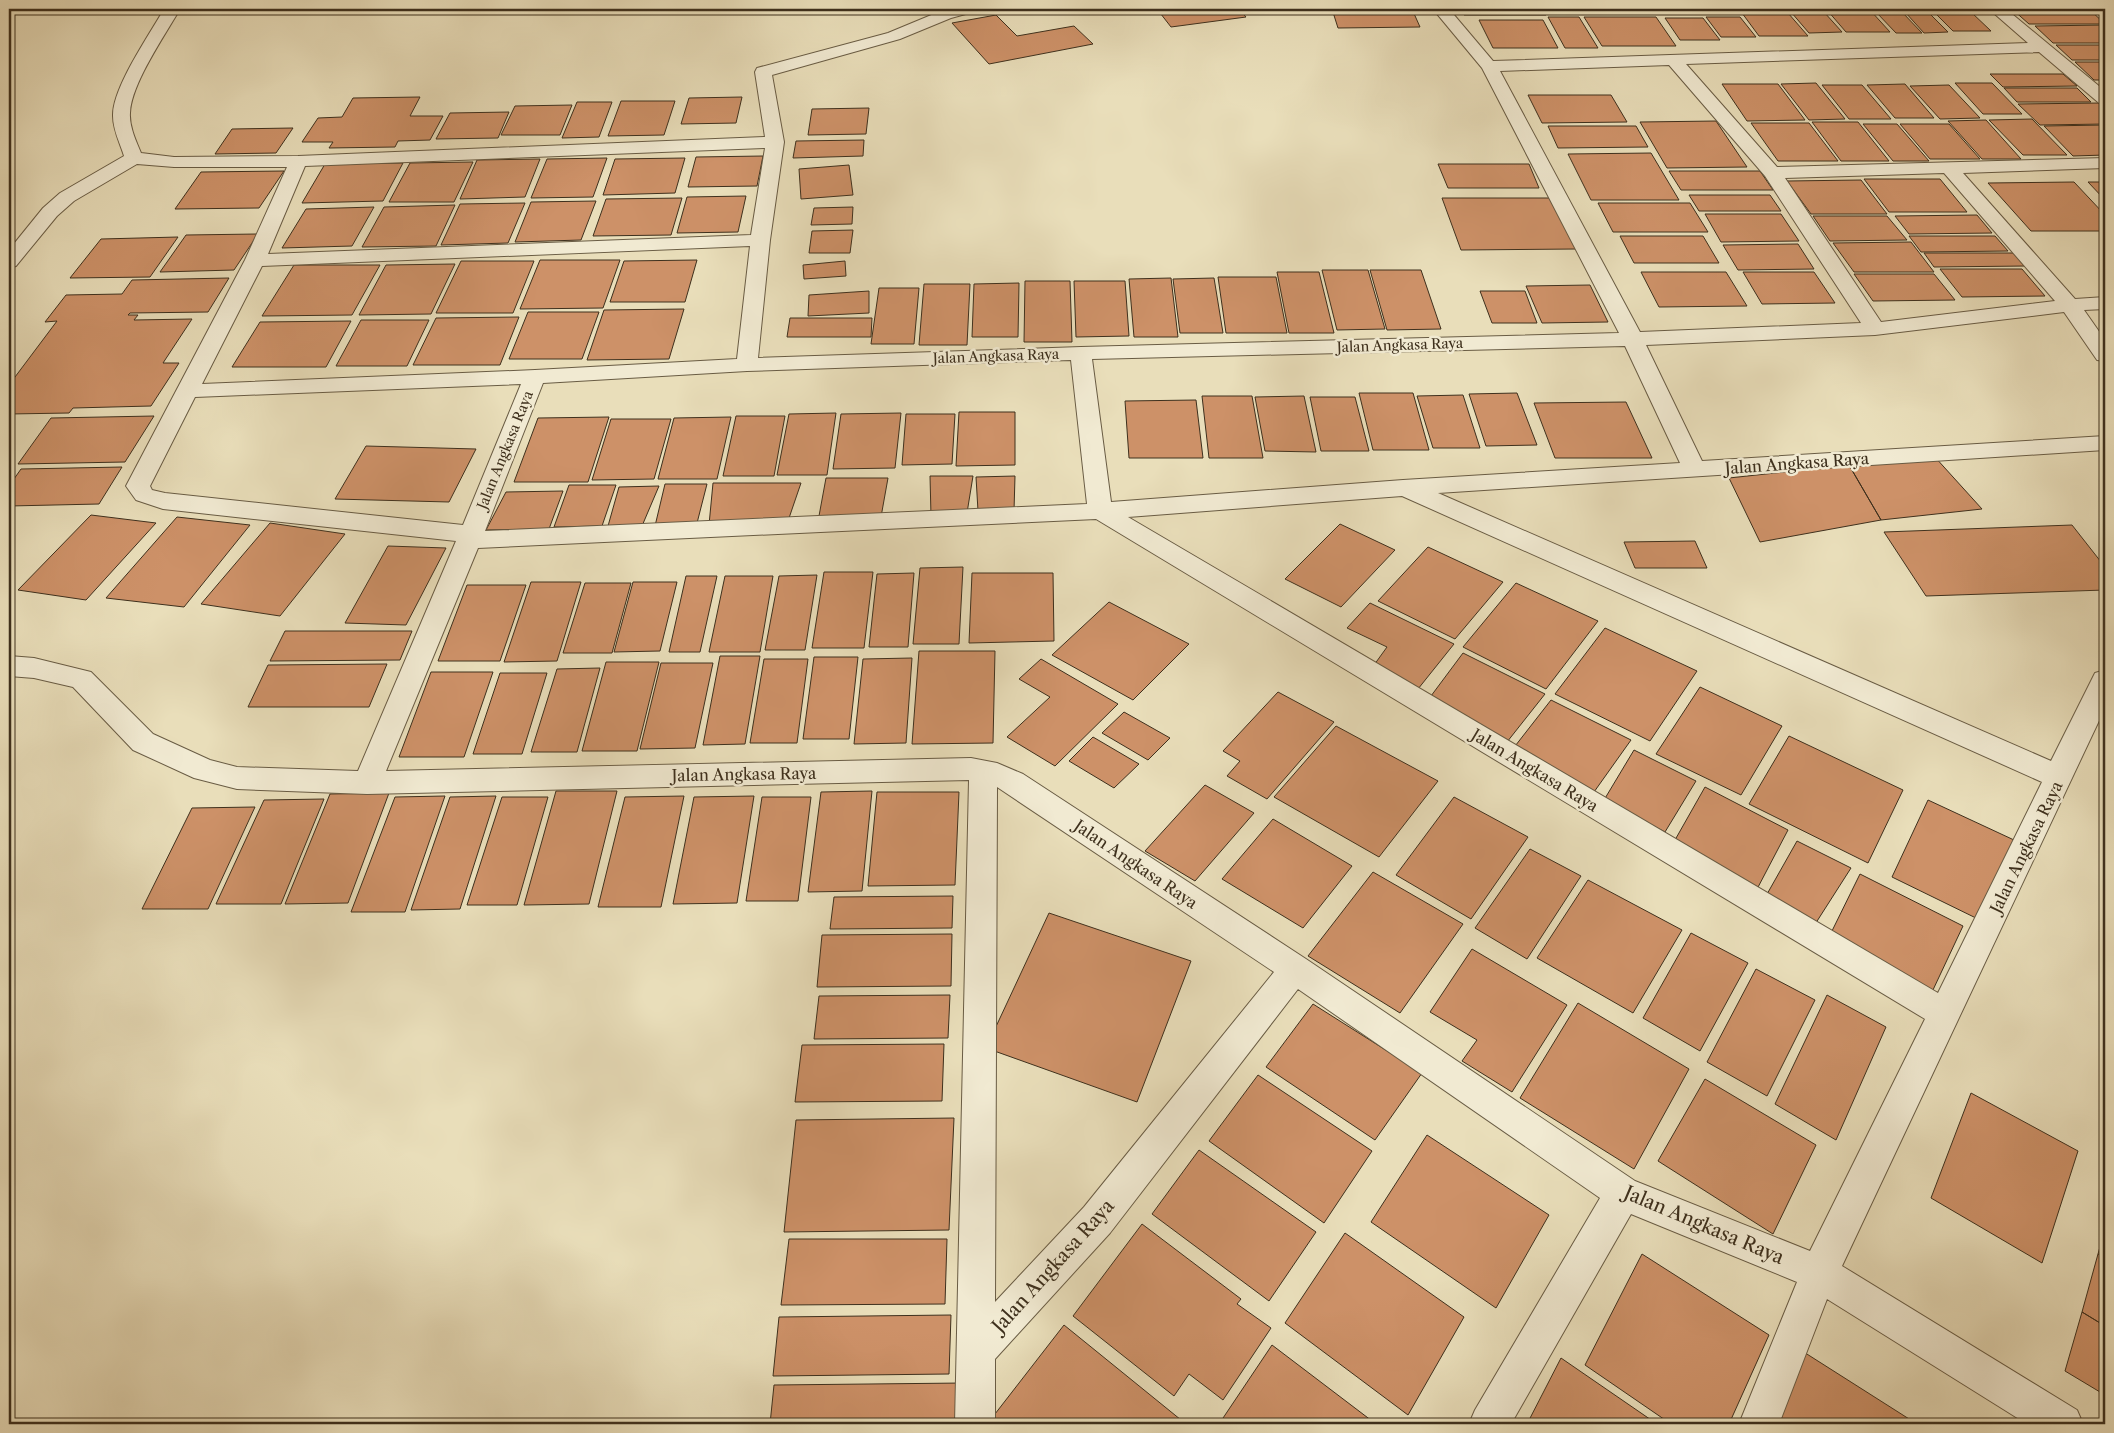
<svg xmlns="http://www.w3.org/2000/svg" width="2114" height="1433" font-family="'Libre Caslon Text',serif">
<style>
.building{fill:#cd9168;stroke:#3e301d}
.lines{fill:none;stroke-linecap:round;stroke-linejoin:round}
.street-casing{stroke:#695c44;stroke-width:2}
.street{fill:#f1ead2;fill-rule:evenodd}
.labels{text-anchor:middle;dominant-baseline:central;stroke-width:5;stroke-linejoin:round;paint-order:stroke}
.far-street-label{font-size:14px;fill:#3e301d;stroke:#f1ead2}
.street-label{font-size:16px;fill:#3e301d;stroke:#f1ead2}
.near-street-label{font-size:19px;fill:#3e301d;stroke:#f1ead2}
</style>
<rect width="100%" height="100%" fill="#e9deba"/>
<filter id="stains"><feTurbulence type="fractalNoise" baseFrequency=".004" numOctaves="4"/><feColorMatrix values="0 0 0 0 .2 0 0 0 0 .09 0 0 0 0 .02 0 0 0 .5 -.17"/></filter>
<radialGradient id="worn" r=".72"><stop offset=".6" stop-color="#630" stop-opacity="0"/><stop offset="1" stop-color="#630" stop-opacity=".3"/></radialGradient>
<path class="building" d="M205 9H276L274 11H203Z
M1157 9H1239L1246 17 1171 27Z
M1332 9H1412L1420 27 1338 28Z
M1461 9H1543L1546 15H1464Z
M1670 9H1723L1725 12H1673Z
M2012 9H2089L2105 24H2029Z
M1827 10H1870L1890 32H1846Z
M1791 12H1824L1842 32 1809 33Z
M1876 12H1902L1922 33H1896Z
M1905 12H1928L1948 32 1924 33Z
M1934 12H1971L1991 31H1953Z
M1742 13H1788L1808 36H1759Z
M996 15 1017 36 1074 26 1093 44 989 64 952 23Z
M1548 17H1579L1598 48H1565Z
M1584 17H1656L1676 46H1602Z
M1706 17H1740L1756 37H1721Z
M1665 18H1703L1720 40H1680Z
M1479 20H1543L1558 48H1493Z
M2105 25V43H2053L2035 26Z
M2056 45H2105V60H2072Z
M2075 62H2105V80H2094Z
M1990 74H2063L2077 86 2003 87Z
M1816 83 1845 119 1809 120 1781 84Z
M1955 83H1992L2022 114H1983Z
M1722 84H1778L1805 120 1747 121Z
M1905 84 1934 118H1895L1867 85Z
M1822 85H1862L1891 119H1849Z
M1949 85 1980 118 1940 119 1910 86Z
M2004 88H2077L2091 102H2017Z
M1528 95H1611L1627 122 1542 123Z
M420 97 410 116H443L430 140 398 141 395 147 329 148 333 142H302L318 118 342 117 353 98Z
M742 97 736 123 681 124 689 98Z
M621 101H675L664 135 608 136Z
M577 102H612L599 137 562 138Z
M2100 103 2105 108V124L2040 125 2018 104Z
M572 105 560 135H501L515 106Z
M869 108 866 134 808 135 812 109Z
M509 112 498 138 436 139 450 113Z
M2032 119 2067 155H2023L1989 120Z
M1986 120 2021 159H1982L1948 121Z
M1716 121 1747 167 1667 168 1640 122Z
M1812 122H1858L1889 161H1841Z
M1751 123H1809L1838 161H1778Z
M1863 124H1897L1929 161H1893Z
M1900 124H1949L1980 159H1930Z
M2105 125V155L2073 156 2044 126Z
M1548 126H1636L1648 147 1558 148Z
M293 128 276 153 215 154 232 129Z
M864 140 863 156 793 158 796 141Z
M1651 153 1679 200H1591L1568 154Z
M763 156 757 186 688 187 696 157Z
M607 158 593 197 531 198 547 159Z
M685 158 675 193 603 195 615 159Z
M540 159 525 197 460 199 477 160Z
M473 162 454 202H389L410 163Z
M403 163 383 201 302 203 325 164Z
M1438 164H1529L1539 188H1448Z
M849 165 853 195 801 199 799 169Z
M284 171 259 208 175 209 201 172Z
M1669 171H1760L1773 190H1681Z
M1864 179H1940L1967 212H1889Z
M1861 180 1887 214H1811L1787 181Z
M2074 182 2105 215V231H2031L1988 183Z
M2088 182H2105V200Z
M1689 195H1770L1781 211H1699Z
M746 196 738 232 677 233 687 197Z
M682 198 671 235 593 236 606 199Z
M1442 198H1552L1576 249 1461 250Z
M596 201 581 240 515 242 531 202Z
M525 203 508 243 441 245 460 204Z
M1598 203H1690L1708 232H1613Z
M455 205 436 246 362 247 384 207Z
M374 207 352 246 282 248 306 209Z
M853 207 852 224 811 225 814 208Z
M1705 214H1781L1799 241 1721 242Z
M1977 215 1992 233 1909 234 1895 216Z
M1813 216H1887L1907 240 1830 241Z
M853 230 850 253H809L812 231Z
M258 234 234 270 160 272 186 235Z
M1620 236H1703L1719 263H1634Z
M1909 236H1995L2008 251 1921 252Z
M178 237 150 277 70 278 101 239Z
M1911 242 1934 272H1854L1833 243Z
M1798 244 1814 269 1738 270 1723 245Z
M1924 253H2014L2026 266 1934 267Z
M540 260H620L603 308 520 309Z
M697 260 685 302H610L624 261Z
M461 261H534L513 313H436Z
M845 261 846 276 804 279 803 265Z
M455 264 431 314 359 315 386 265Z
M294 265H380L352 315 262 316Z
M1940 269H2022L2045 296 1962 297Z
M1322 270H1368L1385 329 1337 330Z
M1370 270H1421L1441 329 1387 330Z
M1277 272H1319L1334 333H1289Z
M1641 272H1726L1747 306 1659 307Z
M1743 272H1814L1835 303 1762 304Z
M1854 274H1934L1955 300 1873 301Z
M1218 277H1276L1287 333H1226Z
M229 278 208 312 130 313 128 315H138L134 320 192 319 163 363H179L151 406 73 408 69 413 9 414V385L57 321 45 322 66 295 122 294 132 280Z
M1171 278 1178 337H1134L1129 279Z
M1214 278 1223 333H1180L1173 279Z
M1025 281H1070L1072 342H1024Z
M1074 281H1125L1129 336 1076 337Z
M1019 283 1018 337H972L974 284Z
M924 284H970L967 345H919Z
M1590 285 1608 322 1542 323 1526 286Z
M879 288H919L914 344H871Z
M869 291V313L808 316 809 295Z
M1480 291H1525L1537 323H1492Z
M684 309 669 359 587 360 604 310Z
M528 312H599L582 359H509Z
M519 317 500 365H413L436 318Z
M790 318H872L871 337H787Z
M361 320H429L407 366H336Z
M351 321 326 367H232L260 322Z
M1359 393H1413L1429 450H1373Z
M1517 393 1537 445 1486 446 1469 394Z
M1463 395 1480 448H1433L1417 396Z
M1202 396H1252L1263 458H1209Z
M1304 396 1316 452 1265 451 1255 397Z
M1310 397H1355L1369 451H1321Z
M1196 400 1203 458H1129L1125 401Z
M1626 402 1652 458H1555L1534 403Z
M959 412H1015V465L956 466Z
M836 413 827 475H777L789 414Z
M901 413 895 468 833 469 841 414Z
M906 414H955L952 464 902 465Z
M154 416 125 462 18 464 51 418Z
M736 416H785L774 476H723Z
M609 417 588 482H514L538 418Z
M731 417 717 479H658L674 418Z
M611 419H671L654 479 592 480Z
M366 446 476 449 449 502 335 499Z
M1934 456 1982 509 1881 520 1849 465Z
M1849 465 1881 520 1760 542 1729 478Z
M122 467 99 504 9 506V486L21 469Z
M930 476H973L967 513 931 516Z
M1015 476 1014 511H978L976 477Z
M826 478H888L881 517 819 516Z
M713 483H801L788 521 709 525Z
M665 484H707L696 527 655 526Z
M569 485H616L602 526 554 527Z
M659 486 642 526H608L619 487Z
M563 491 549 529 486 530 506 492Z
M91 515 156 523 86 600 18 590Z
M177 517 250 525 184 607 106 598Z
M270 523 345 534 280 616 201 604Z
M1340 524 1395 550 1341 607 1285 579Z
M2072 525 2105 567V590L1926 596 1884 532Z
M1695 541 1707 568H1635L1624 542Z
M388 546 446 548 406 625 345 623Z
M1428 547 1503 582 1455 639 1378 601Z
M963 567 959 644H913L920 568Z
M824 572H873L864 648H812Z
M914 573 908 647H869L877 574Z
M972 573H1053L1054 641 969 643Z
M817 575 805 650H765L779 576Z
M686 576H717L700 652H669Z
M725 576H773L760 652H709Z
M531 582H581L557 661 504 662Z
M633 582H677L660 651 614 652Z
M585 583H631L612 653H563Z
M1516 583 1598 621 1546 689 1463 647Z
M467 585H526L500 661H438Z
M1109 602 1189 644 1133 700 1052 655Z
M1370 603 1454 644 1414 694 1369 672 1387 647 1347 628Z
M1605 628 1697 671 1650 741 1555 694Z
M285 631H412L400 660 270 661Z
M919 651H995L993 743 912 744Z
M1463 653 1545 694 1507 742 1428 700Z
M720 656H760L745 744 703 745Z
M814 657H858L849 739H803Z
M912 658 906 743 854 744 863 659Z
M764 659H808L797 743H750Z
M1041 659 1118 704 1055 766 1007 737 1050 697 1019 679Z
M606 662H659L637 751H582Z
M661 663H713L695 748 640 749Z
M387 664 369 707H248L268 665Z
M600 668 577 752H531L557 669Z
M431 672H493L464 757H399Z
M500 673H547L522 754H473Z
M1700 687 1782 726 1741 795 1656 754Z
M1278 692 1334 722 1267 799 1227 776 1240 761 1223 751Z
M1551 700 1631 740 1594 792 1512 750Z
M1124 712 1170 738 1148 760 1102 733Z
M1336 726 1438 781 1379 857 1274 797Z
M1789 736 1903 790 1868 863 1749 804Z
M1093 737 1139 764 1114 788 1069 761Z
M1634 750 1696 781 1665 832 1604 800Z
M1205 785 1254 813 1195 881 1145 851Z
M1705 787 1788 830 1756 891 1671 847Z
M556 791H617L589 904 524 905Z
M872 791 862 891 808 892 821 792Z
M877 792H959L955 885 868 886Z
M389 793 348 903 285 904 330 794Z
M445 796 405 912H351L395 797Z
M496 796 460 909 411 910 450 797Z
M684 796 661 907H598L625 797Z
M754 796 737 903 673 904 694 797Z
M502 797H548L517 905H467Z
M762 797H811L798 901H746Z
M1454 797 1528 837 1471 919 1396 875Z
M324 799 281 904H216L264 800Z
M1928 800 2014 840 1980 920 1892 877Z
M255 807 208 909H142L192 808Z
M1273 819 1352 866 1303 928 1222 879Z
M1797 841 1851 868 1812 929 1762 903Z
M1530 849 1581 876 1527 959 1475 928Z
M1373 872 1463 924 1400 1013 1308 956Z
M1860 874 1963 926 1932 992 1829 937Z
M1588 880 1682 930 1633 1013 1537 958Z
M953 896 952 928 830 929 834 897Z
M1049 913 1191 961 1137 1102 986 1048Z
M1691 933 1748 963 1700 1051 1643 1018Z
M952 934 951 986 817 987 822 935Z
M1472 949 1567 1005 1512 1092 1462 1061 1477 1040 1430 1012Z
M1756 969 1815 1000 1767 1096 1707 1062Z
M950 995 948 1038 814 1039 819 996Z
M1827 995 1886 1027 1836 1140 1775 1104Z
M1578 1003 1689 1069 1634 1169 1520 1098Z
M1313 1004 1422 1073 1375 1140 1266 1067Z
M944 1044 942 1101 795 1102 802 1045Z
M1258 1075 1372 1151 1324 1223 1209 1141Z
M1705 1079 1816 1145 1773 1234 1658 1161Z
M1971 1093 2078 1151 2042 1263 1931 1198Z
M954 1118 949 1230 784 1232 796 1120Z
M1427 1135 1549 1215 1496 1308 1371 1222Z
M1199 1150 1316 1232 1269 1301 1152 1214Z
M1142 1224 1241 1299 1237 1304 1271 1328 1223 1400 1189 1374 1174 1396 1073 1316Z
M2105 1229V1258L2098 1254Z
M1345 1233 1464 1317 1408 1415 1285 1323Z
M789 1239H947L945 1304 781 1305Z
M1642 1254 1769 1335 1729 1424H1671L1585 1365Z
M2098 1254 2105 1258V1326L2082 1312Z
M2082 1312 2105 1326V1395L2065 1371Z
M951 1315 949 1374 773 1376 779 1317Z
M1064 1325 1186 1424H990L988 1423Z
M1272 1345 1376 1424H1219Z
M1799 1349 1917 1424H1769Z
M1561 1358 1657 1424H1527Z
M963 1383 961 1424H770L774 1385Z"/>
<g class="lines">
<g class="street-casing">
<path id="street" d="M164 9H180C165 35 131 84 130 113 129 126 136 141 141 153L174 157 298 156 765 137 755 72 757 68 888 33 941 11 976 9 973 12 951 18 900 39 772 75 784 142 770 240 758 358 1081 347 1619 333 1482 68 1433 9H1449L1493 61 2028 43 1989 9H2006L2105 91V104L2099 103 2039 52 1686 64 1777 167 2105 158V168L1963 173 2075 299 2105 297V309L2084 310 2105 340V361L2097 360 2064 312 1875 335 1646 345 1702 461 2105 436V450L1438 493 2051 761 2095 673 2105 670V708L1842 1266 2077 1410 2083 1424H2027L1827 1299 1779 1424H1739L1797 1282 1631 1214 1511 1424H1469L1475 1410 1600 1198 1298 989 1110 1233 995 1359V1424H955L969 780 367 794 237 789 194 778 133 750 73 687 34 678 9 676V656L34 658 91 672 153 734 210 760 237 767 358 771 456 541 163 509 136 500 126 486 245 260 287 167H174L137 164 74 201 57 216 16 266 9 268V250L43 208 60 193 124 156C120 143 113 130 113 116 112 88 150 34 164 9ZM1669 65 1765 176 1861 323 1640 332 1500 71ZM765 148 751 235 268 254 305 166ZM1944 173 2055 301 1881 322 1785 178ZM750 246 737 359 535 370 202 384 262 266ZM1625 346 1680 463 1403 480 1111 502 1092 359ZM1071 360 1087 504 485 531 543 383 747 371ZM521 384 463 525 165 493 152 490 150 486 195 397ZM1402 496 2042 782 1938 993 1128 517ZM1096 519 1925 1019 1810 1251 1635 1181 1306 959 1023 774 997 763 971 758 386 771 478 548ZM997 787 1274 972 1084 1207 995 1302Z"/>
</g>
<use href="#street" class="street"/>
</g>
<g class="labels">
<g class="far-street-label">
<text transform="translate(1400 345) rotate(-2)">Jalan Angkasa Raya</text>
<text transform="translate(996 356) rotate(-2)">Jalan Angkasa Raya</text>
<text transform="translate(505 450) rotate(-68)">Jalan Angkasa Raya</text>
</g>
<g class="street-label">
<text transform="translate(1797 463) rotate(-4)">Jalan Angkasa Raya</text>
<text transform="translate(1535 770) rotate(31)">Jalan Angkasa Raya</text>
<text transform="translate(744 774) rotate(-1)">Jalan Angkasa Raya</text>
<text transform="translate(2026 847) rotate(-64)">Jalan Angkasa Raya</text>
<text transform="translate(1136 864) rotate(34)">Jalan Angkasa Raya</text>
</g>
<g class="near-street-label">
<text transform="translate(1704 1225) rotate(23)">Jalan Angkasa Raya</text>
<text transform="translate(1053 1266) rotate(-48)">Jalan Angkasa Raya</text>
</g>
</g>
<rect width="2114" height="1433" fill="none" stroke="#e9deba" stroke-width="30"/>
<rect x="10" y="10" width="2094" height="1413" fill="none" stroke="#3e301d" stroke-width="2.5"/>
<rect x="15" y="15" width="2084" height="1403" fill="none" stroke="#3e301d"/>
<rect width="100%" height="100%" filter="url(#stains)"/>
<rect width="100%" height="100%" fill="url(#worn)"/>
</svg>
